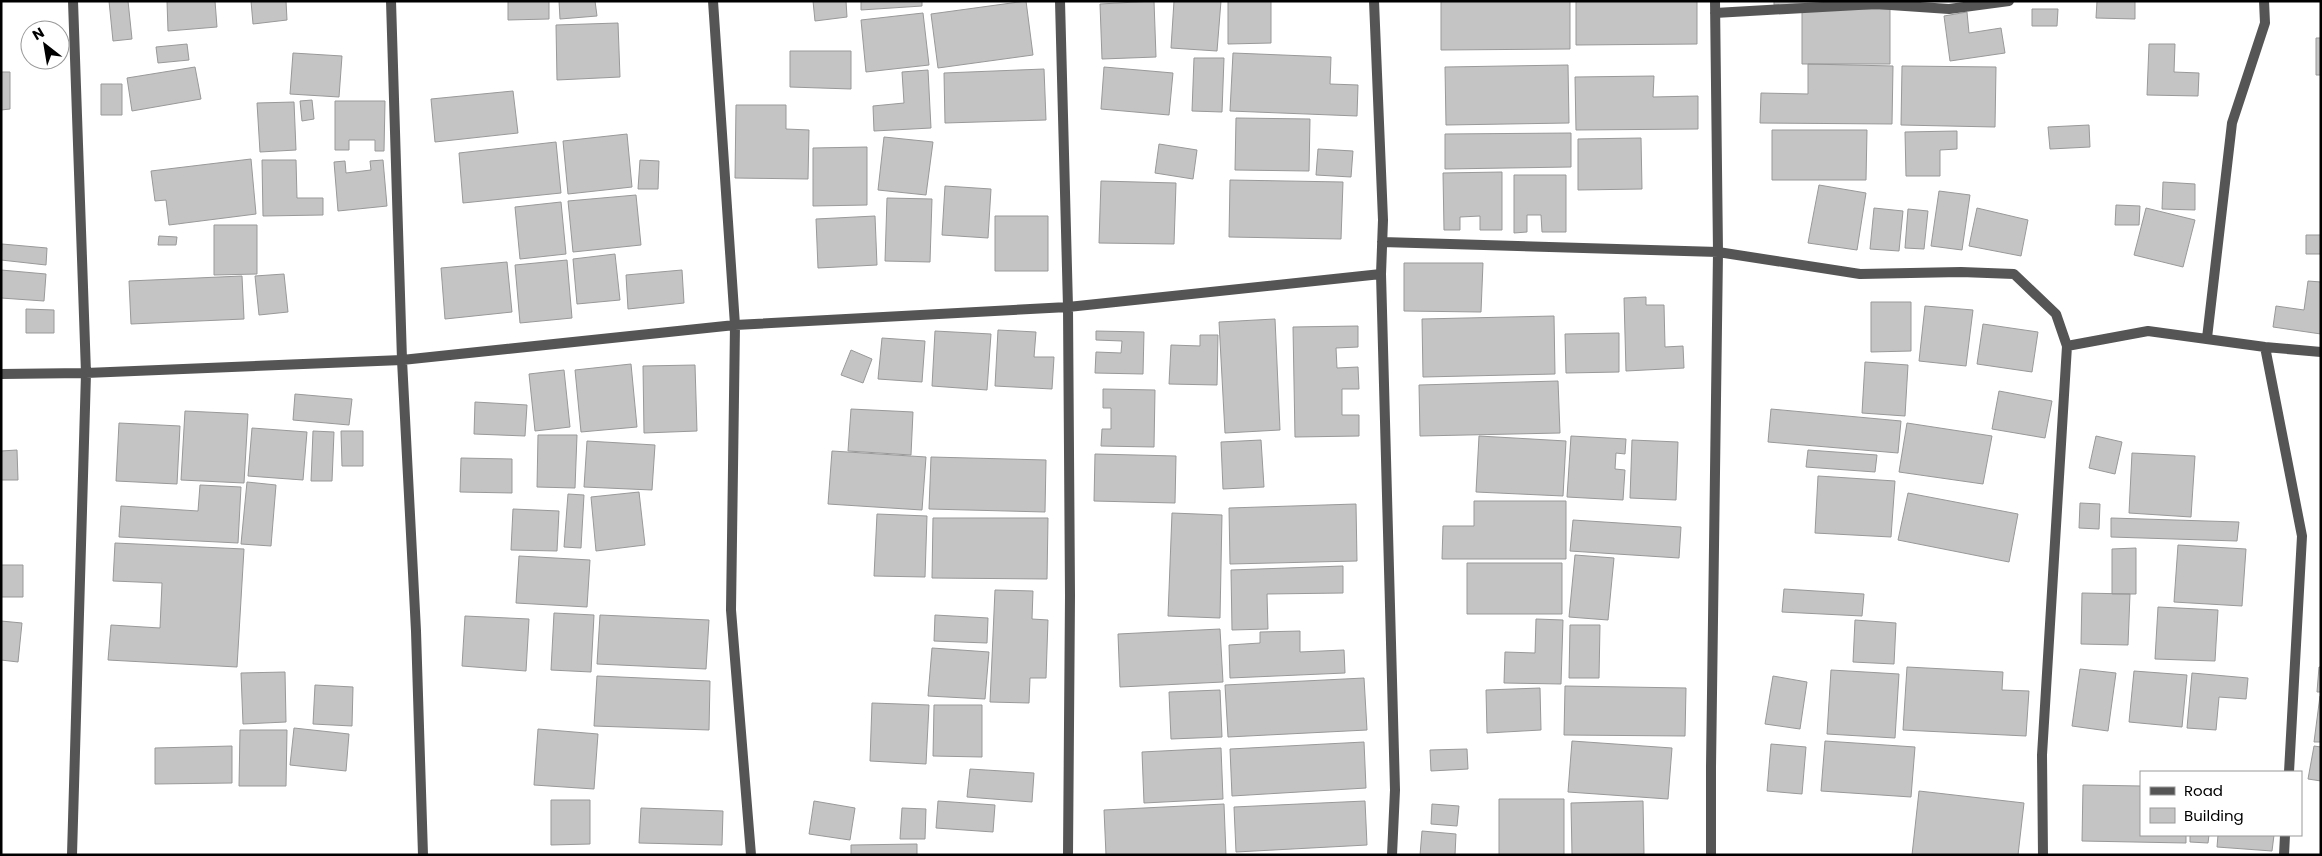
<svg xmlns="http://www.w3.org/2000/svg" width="2322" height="856" font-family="Poppins,sans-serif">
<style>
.building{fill:#c4c4c4;stroke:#999}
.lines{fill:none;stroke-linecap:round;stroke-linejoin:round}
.street{stroke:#555;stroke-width:10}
</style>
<rect width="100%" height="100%" fill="#fff"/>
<path class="building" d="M109 1H128L132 39 113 41Z
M167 1H215L217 27 168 31Z
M251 1H286L287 20 253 24Z
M508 1H549V19L508 20Z
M559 1H595L597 16 560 19Z
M813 1H846L847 17 815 21Z
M861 1H922V6L861 10Z
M1026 1 1033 55 938 68 931 14Z
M1154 1 1156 57 1102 59 1100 4Z
M1174 1H1221L1217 51 1171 48Z
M1228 1H1271V43L1228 44Z
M1441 1H1570V49L1441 50Z
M1576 1H1697V44L1576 45Z
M1774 1H1875L1774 5Z
M2097 1H2135V19L2096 18Z
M1802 9H1890V64H1802Z
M2032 9H2058L2057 26H2032Z
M1967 12 1969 33 2001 28 2005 53 1950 61 1944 16Z
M923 13 929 65 866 72 861 20Z
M618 23 620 77 557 80 556 25Z
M2316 38H2321V75H2316Z
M187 44 189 60 158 63 156 47Z
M2149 44H2175L2174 72 2199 73 2198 96 2147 95Z
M790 51H851V89L790 87Z
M293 53 342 56 339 97 290 94Z
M1233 53 1331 57 1330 84 1358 85 1357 116 1230 111Z
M1194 58H1224L1222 112 1192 111Z
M1808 64 1893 66 1892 124 1760 123 1761 93 1808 94Z
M1568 65 1569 123 1446 125 1445 67Z
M1902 66 1996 67 1995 127 1901 125Z
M195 67 201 99 132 111 127 78Z
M1104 67 1173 73 1169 115 1101 109Z
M1044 69 1046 120 945 123 944 73Z
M928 70 931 128 874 131 873 106 904 103 902 72Z
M1 72H10V109L1 110Z
M1654 76 1653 97 1698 96V129L1576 130 1575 77Z
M101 84H122V115H101Z
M513 91 518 133 435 142 431 99Z
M312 100 314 119 302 121 300 101Z
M335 101H385L384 151H375V140H349V150H335Z
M294 102 296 150 260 152 257 103Z
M736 105H786V129L809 130 808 179 735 178Z
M1236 118 1310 119 1309 171 1235 170Z
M2089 125 2090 147 2050 149 2048 127Z
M1772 130H1867L1866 180H1772Z
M1957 131V149L1940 150V176H1906L1905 132Z
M1571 133V167L1445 169V134Z
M627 134 632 187 568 194 563 141Z
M884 137 933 142 926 195 878 190Z
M1641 138 1642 189 1578 190V139Z
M556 142 561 193 463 203 459 153Z
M1159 144 1197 150 1193 179 1155 173Z
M867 147V205L813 206V148Z
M1318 149 1353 151 1351 177 1316 175Z
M251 159 256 214 169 225 166 200 155 201 151 171Z
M262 160H296L297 198H323V215L263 216Z
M383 160 387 206 338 211 334 162 345 161 346 173 371 170 370 161Z
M640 160 659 161 658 189H638Z
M1502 172V230H1480V216L1460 217V230H1444L1443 173Z
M1514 175H1566V232H1542L1541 215H1527V232L1514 233Z
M1230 180 1343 182 1341 239 1229 237Z
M1101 181 1176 183 1174 244 1099 243Z
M2163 182 2195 184V210L2162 209Z
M1819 185 1866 193 1857 250 1808 243Z
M945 186 991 189 988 238 942 235Z
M1939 191 1970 195 1962 250 1931 246Z
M636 195 641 245 573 252 568 201Z
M887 198 932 199 930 262 885 261Z
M561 202 566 254 520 259 515 207Z
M2116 205 2140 206 2139 225H2115Z
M1874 208 1903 211 1899 251 1870 249Z
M1977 208 2028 220 2021 256 1969 246Z
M2146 208 2195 220 2183 267 2134 255Z
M1908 209 1928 211 1924 249 1905 248Z
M875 216 877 265 818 268 816 219Z
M995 216H1048V271H995Z
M214 225H257V274L214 275Z
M2306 235H2321V254H2306Z
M159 236 177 237 176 245H158Z
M2 244 47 248 46 265 1 260Z
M615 254 620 300 577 304 573 259Z
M567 260 572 318 520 323 515 265Z
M507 262 512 312 445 319 441 268Z
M1404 263H1483L1481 312 1404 311Z
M1 270 46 274 44 301 1 298Z
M682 270 684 303 628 309 626 275Z
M284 274 288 312 259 315 255 276Z
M242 276 244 319 131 324 129 281Z
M2308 281 2321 282V334L2273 327 2276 306 2304 310Z
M1646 297V305H1664L1665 347 1683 346 1684 368 1626 371 1624 298Z
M1871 302H1911V351L1871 352Z
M1925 306 1973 310 1966 366 1919 361Z
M26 309 54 310V333H26Z
M1554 316 1555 374 1423 377 1422 319Z
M1275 319 1280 430 1225 433 1219 322Z
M1983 324 2038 332 2032 372 1977 364Z
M1358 326V347L1336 348 1337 368 1358 367 1359 389H1342V415H1359V436L1295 437 1293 327Z
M998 330 1036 332 1034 357H1054L1052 389 995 386Z
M935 331 991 334 987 390 932 386Z
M1096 331 1144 332 1143 374 1095 373 1096 352 1121 353 1122 341 1096 340Z
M1619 333V372L1566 373 1565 334Z
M1200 335H1218L1217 385 1169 384 1171 345 1200 346Z
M882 338 925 341 922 382 878 379Z
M851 350 872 359 863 383 841 375Z
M1865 362 1908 365 1905 416 1862 413Z
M631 364 637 427 581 432 575 370Z
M695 365 697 431 644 433 643 366Z
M564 370 570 427 535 431 529 374Z
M1558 381 1560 433 1420 436 1419 385Z
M1103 389 1155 390 1154 447 1101 446 1102 429H1111V408H1103Z
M1999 391 2052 401 2045 438 1992 429Z
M295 394 352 399 349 425 293 420Z
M475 402 527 405 525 436 474 434Z
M851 409 913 412 911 455 848 451Z
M1771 409 1901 421 1898 453 1768 442Z
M185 411 248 414 244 483 181 480Z
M119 423 180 426 177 484 116 481Z
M1907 423 1992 436 1983 484 1899 472Z
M252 428 307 432 303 480 248 476Z
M313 431 334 432 332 481H311Z
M341 431H363V466H342Z
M538 435H577L575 488 537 487Z
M1479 436 1566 441 1563 496 1476 492Z
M1571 436 1626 439 1625 454 1616 453 1615 469 1625 470 1623 500 1567 497Z
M2096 436 2122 442 2115 474 2089 468Z
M1261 440 1264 487 1223 489 1221 442Z
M1632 440 1678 442 1676 500 1630 498Z
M587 441 655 445 652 490 584 487Z
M17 450 18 480H1V451Z
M1808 450 1877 455 1875 472 1806 467Z
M832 451 926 457 922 510 828 504Z
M2132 453 2195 456 2191 517 2129 513Z
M1095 454 1176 456 1175 503 1094 501Z
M931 457 1046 460 1045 512 929 509Z
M461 458 512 459V493L460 492Z
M1818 476 1895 481 1891 537 1815 533Z
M247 482 276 485 271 546 241 544Z
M200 485 241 487 238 543 119 537 121 506 198 511Z
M639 492 645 545 596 551 591 497Z
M1908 493 2018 514 2009 562 1898 540Z
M568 494 584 495 581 548 564 547Z
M1474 501H1566V559H1442L1443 526H1474Z
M2080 503 2100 504 2099 529 2079 528Z
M1356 504 1357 561 1230 564 1229 508Z
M513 509 559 511 557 551 511 550Z
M1172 513 1222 515 1220 618 1168 616Z
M877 514 927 516 925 577 874 576Z
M933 518H1048L1047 579 932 578Z
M2111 518 2239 522 2237 541 2111 537Z
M1573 520 1681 527 1679 558 1570 551Z
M115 543 244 549 237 667 108 660 111 625 160 628 162 583 113 581Z
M2178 545 2246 549 2242 606 2174 602Z
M2136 548V594H2112V549Z
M1575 555 1614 558 1608 620 1569 617Z
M519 556 590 560 587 607 516 603Z
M1467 563H1562V614H1467Z
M1 565H23V597H1Z
M1343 566V593L1267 594 1268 629 1232 630 1231 570Z
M1784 589 1864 594 1862 616 1782 612Z
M995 590 1033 591 1032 619 1048 620 1046 678H1030L1029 703 990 702Z
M2082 593 2130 594 2128 645 2081 644Z
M2158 607 2218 610 2215 661 2155 659Z
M554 613 594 615 591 672 551 670Z
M600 615 709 620 706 669 597 664Z
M935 615 988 618 987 643 934 641Z
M465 616 529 619 526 671 462 666Z
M1536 619 1563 620 1561 684 1504 683 1505 652 1535 653Z
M1855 620 1896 623 1894 664 1853 662Z
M1 621 22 623 18 662 1 660Z
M1570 625H1600L1599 678H1569Z
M1220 629 1223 682 1120 687 1118 634Z
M1300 631V652L1344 650 1345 673 1230 678 1229 645 1260 643V632Z
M932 648 989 652 985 699 928 696Z
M1907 667 2003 672 2002 690 2029 691 2026 736 1903 730Z
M2319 667H2321V692H2317Z
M2080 669 2116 673 2108 731 2072 726Z
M1831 670 1899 674 1895 738 1827 734Z
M2134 671 2187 675 2182 727 2129 722Z
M285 672 286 722 243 724 241 673Z
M2192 673 2248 678 2246 699 2219 697 2216 730 2187 728Z
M597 676 710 681 709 730 594 726Z
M1773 676 1807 682 1800 729 1765 724Z
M1364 678 1367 730 1228 737 1225 685Z
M315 685 353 687 352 726 313 724Z
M1565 686 1686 688 1685 736 1564 735Z
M1540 688 1541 730 1487 733 1486 690Z
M1220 690 1222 737 1171 739 1169 692Z
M2320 696H2321V742H2314Z
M872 703 929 705 926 764 870 761Z
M934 705H982V757L933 756Z
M294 728 349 734 346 771 290 765Z
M538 729 598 734 594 789 534 785Z
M240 730H287L286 786H239Z
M1572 741 1672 748 1668 799 1568 792Z
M1825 741 1915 747 1911 797 1821 791Z
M1364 742 1366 788 1232 796 1230 749Z
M1771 744 1806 747 1802 794 1767 791Z
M232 746V783L155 784V748Z
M2314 746 2321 747V781L2308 779Z
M1221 748 1223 799 1144 803 1142 752Z
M1467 749 1468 769 1431 771 1430 750Z
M970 769 1034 773 1032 802 967 797Z
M2083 785 2141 786V835H2186V843L2082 841Z
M1919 791 2024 803 2018 855H1912Z
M1499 799H1564V855H1499Z
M551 800H590V844L551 845Z
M814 801 855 808 850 840 809 834Z
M938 801 995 805 993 832 936 828Z
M1365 801 1367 845 1236 852 1234 807Z
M1643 801 1644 854 1572 855 1571 803Z
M1224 804 1226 855H1106L1104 810Z
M1432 804 1459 806 1457 826 1431 824Z
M641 808 723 811 722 845 639 843Z
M902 808 926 809 925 839H900Z
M1422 831 1456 834 1455 855H1420Z
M2190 835H2209L2208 843 2190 842Z
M2218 835H2274L2272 851 2217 847Z
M917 844V855H851V845Z"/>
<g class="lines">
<path class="street" d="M391 1 402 360 416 631 423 855
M713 1 735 325 731 610 751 855
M1060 1 1068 307 1070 595 1068 855
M1374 1 1383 220 1381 274 1395 790 1392 855
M1715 13 1876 4 1949 9 2009 1
M1382 242 1718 252 1860 274 1961 272 2014 274 2056 314 2067 346 2042 755 2043 855
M2207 338 2232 123 2265 23 2264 1
M2067 346 2148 331 2265 347 2321 352
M2265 347 2302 536 2289 772
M1 374 86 373 402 360 735 325 1068 307 1381 274
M72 855 86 373 73 1
M1711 855V767L1718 252 1715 1
M2284 855 2285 835"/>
</g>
<rect width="2322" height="856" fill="none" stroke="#000000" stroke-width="5"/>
<rect x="2140" y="771" width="162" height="65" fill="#ffffff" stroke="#999999"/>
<rect x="2150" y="787" width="25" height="8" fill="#555555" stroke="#999999"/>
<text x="2184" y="796" font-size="15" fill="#000000">Road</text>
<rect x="2150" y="808" width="25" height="15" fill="#c4c4c4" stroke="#999999"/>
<text x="2184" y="821" font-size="15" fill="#000000">Building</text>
<g transform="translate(45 45) rotate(329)"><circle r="24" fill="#ffffff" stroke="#999999"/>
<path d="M0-4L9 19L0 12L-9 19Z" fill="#000000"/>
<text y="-8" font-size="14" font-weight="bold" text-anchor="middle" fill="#000000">N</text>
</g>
</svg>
